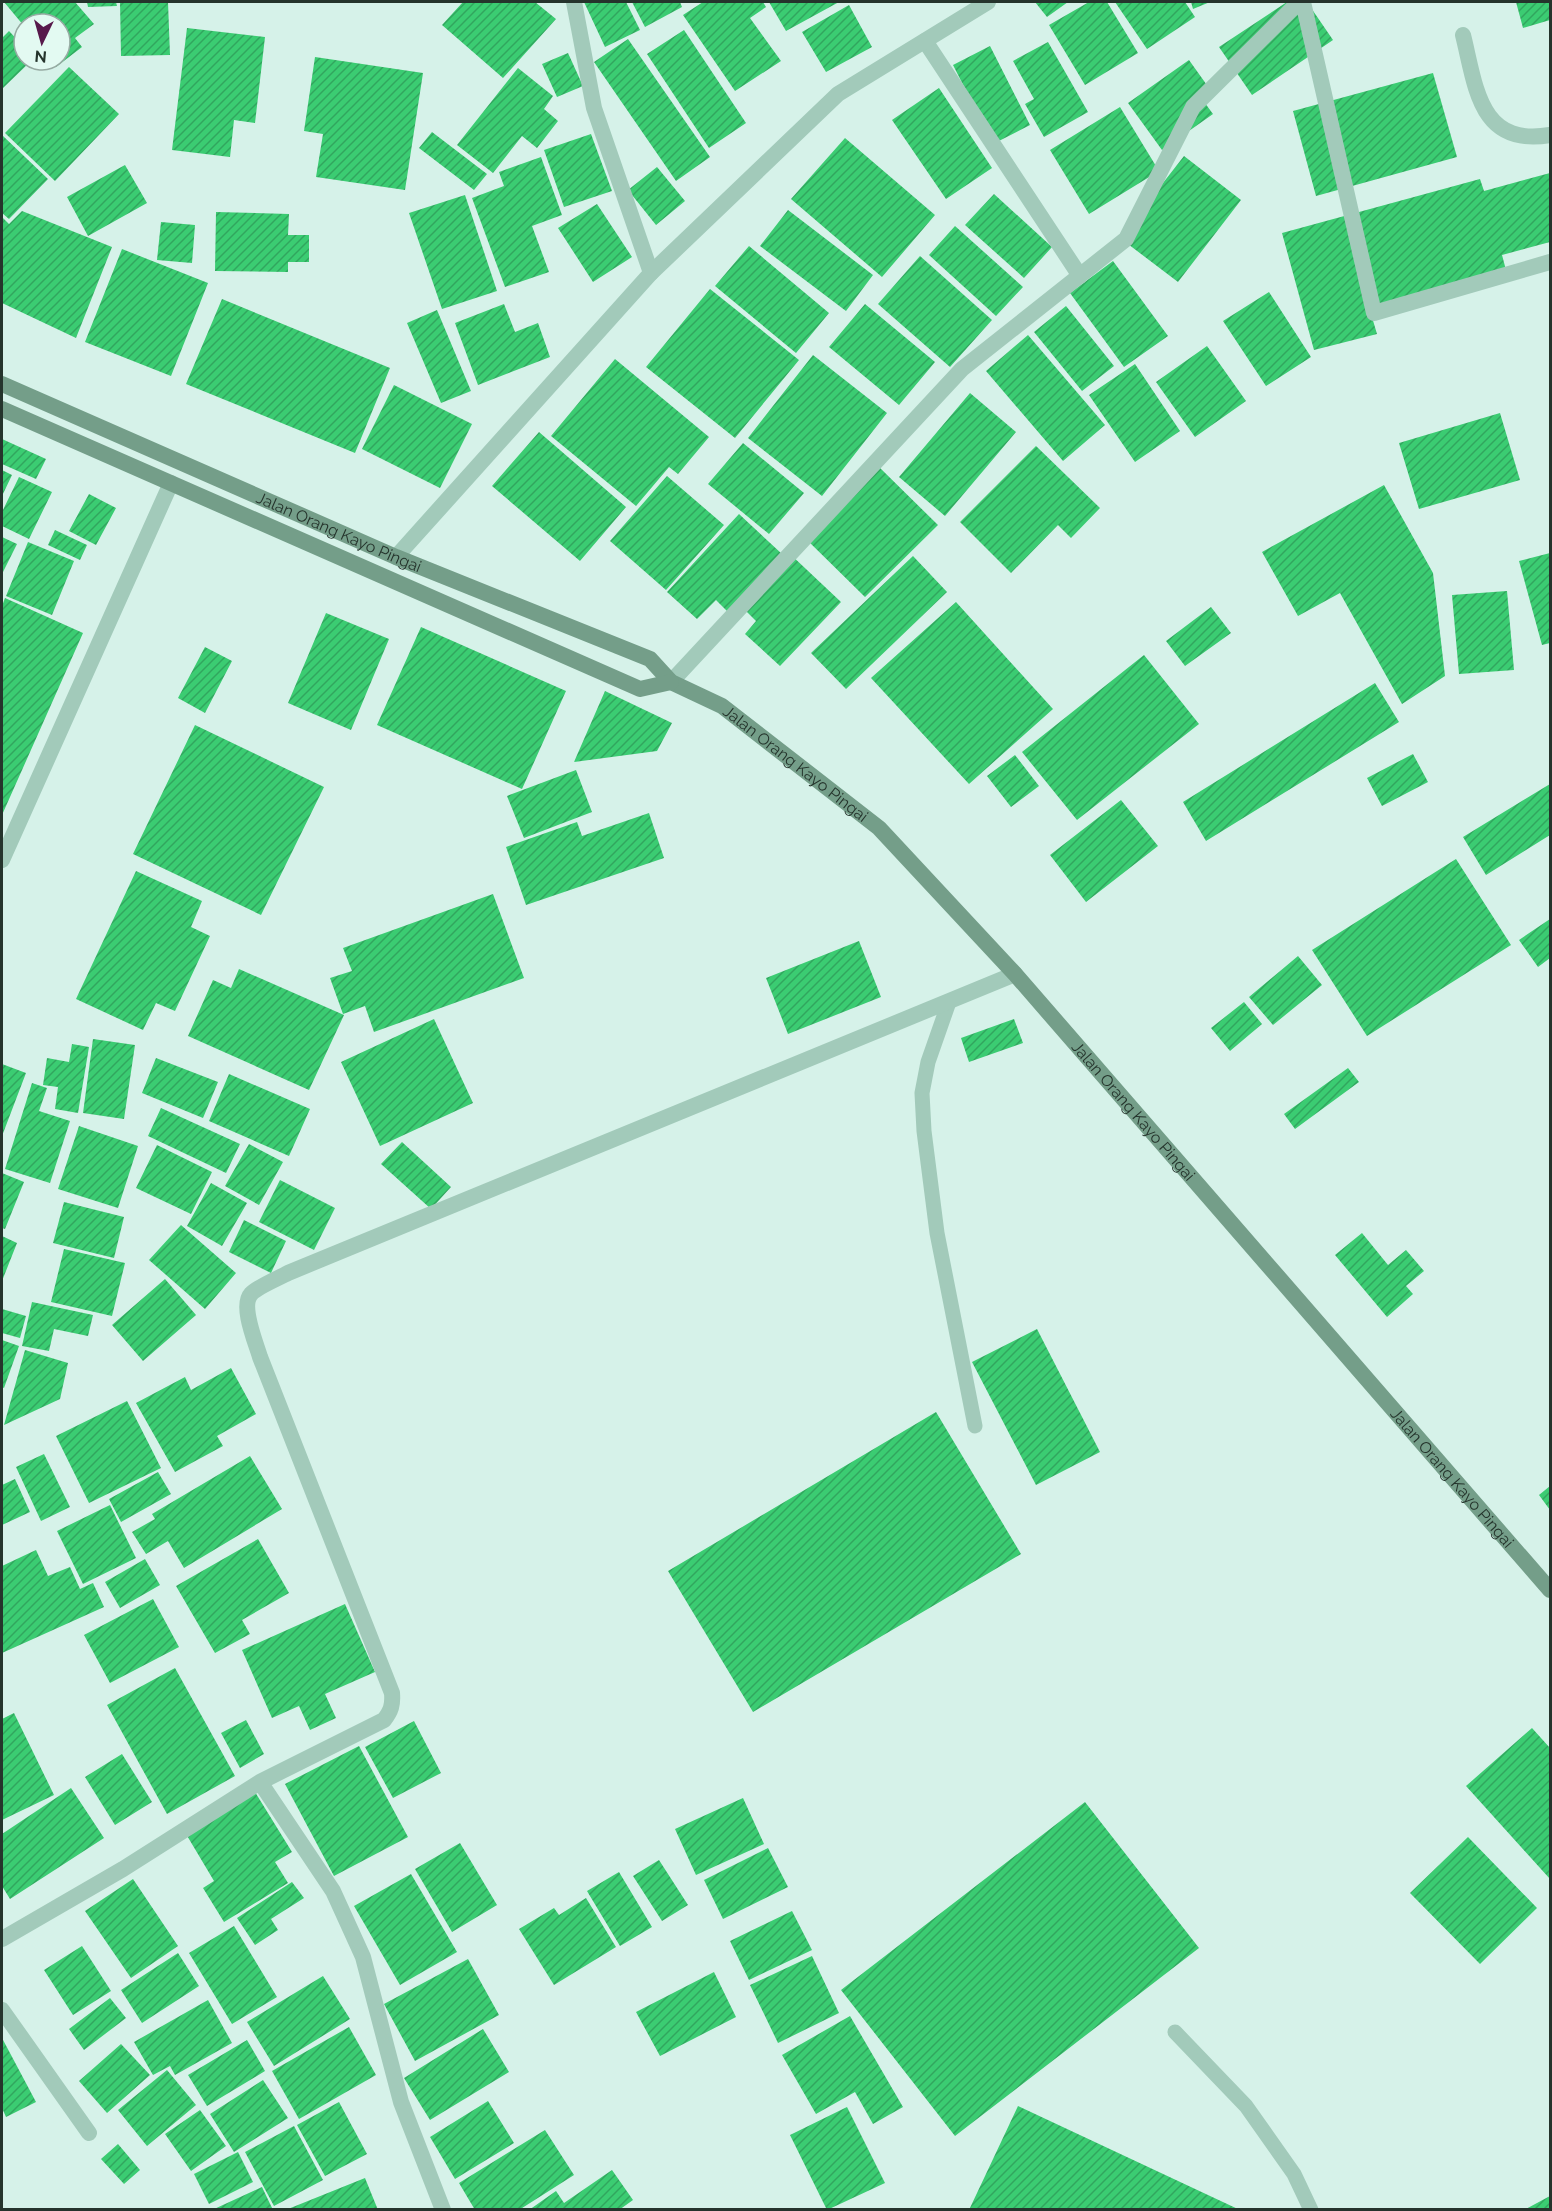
<svg xmlns="http://www.w3.org/2000/svg" width="1552" height="2211" font-family="Raleway,sans-serif">
<style>
.building{fill:url(#building-hatch)}
.lines{fill:none;stroke-linecap:round;stroke-linejoin:round}
.service{stroke:#a2caba;stroke-width:15}
.minor{stroke:#a2caba;stroke-width:16}
.tertiary{stroke:#a2caba;stroke-width:16}
.secondary{stroke:#749e89;stroke-width:16}
.labels{text-anchor:middle;dominant-baseline:central;stroke-width:4.5;stroke-linejoin:round;paint-order:stroke}
.street-label{font-size:16px;fill:#25342c;stroke:#e3faf2}
</style>
<defs>
<pattern id="building-hatch" width="6" height="6" patternUnits="userSpaceOnUse" patternTransform="scale(1.5)"><rect width="6" height="6" fill="#3bcc72"/><path d="M-1 1l2-2M0 6l6-6M5 7l2-2" fill="none" stroke="#31a65e"/></pattern>
</defs>
<rect width="100%" height="100%" fill="#d6f2e9"/>
<path class="building" d="M4 2H75L94 24 75 38 82 47 56 67 51 60H60V24H24V26Z
M87 2H116L117 6 88 7Z
M120 2H168L170 55 121 56Z
M463 2H535L556 19 503 78 442 25Z
M584 2H626L640 30 605 47Z
M632 2H680L682 7 645 27Z
M703 2H763L766 7 750 18 781 61 735 91 683 15Z
M769 2H839L786 31Z
M1035 2H1068L1047 17Z
M1089 2H1107L1138 53 1085 85 1049 25Z
M1115 2H1185L1195 17 1147 49Z
M1191 2H1210L1193 9Z
M1287 2H1307L1333 40 1252 95 1219 47Z
M1516 2H1549L1550 20 1523 28Z
M849 5 872 47 826 72 802 32Z
M187 28 265 37 255 123 234 120 230 157 172 150Z
M684 30 746 123 709 148 647 54Z
M9 31 24 47V60H32L2 89V38Z
M628 39 710 157 676 181 594 62Z
M1048 42 1088 112 1044 137 1025 104 1034 99 1013 61Z
M990 46 1030 125 993 144 953 65Z
M568 53 583 86 557 97 542 64Z
M315 57 423 73 405 190 316 177 323 134 304 131Z
M1189 60 1209 88 1199 95 1213 114 1162 150 1128 103Z
M69 67 119 114 55 181 5 133Z
M518 68 553 96 544 109 558 121 537 148 522 136 493 173 457 145Z
M1433 73 1457 157 1316 196 1293 111Z
M939 88 992 168 946 199 892 120Z
M1120 107 1159 171 1089 214 1050 150Z
M432 132 487 174 474 190 419 148Z
M591 134 612 191 564 207 544 150Z
M2 135 48 179 9 219 2 213Z
M845 138 935 215 882 277 791 199Z
M1184 156 1241 200 1178 282 1120 238Z
M541 157 562 215 532 226 549 272 505 287 472 198 504 186 499 172Z
M125 165 147 203 88 236 67 197Z
M657 167 685 201 656 225 628 190Z
M1550 173V242L1502 255 1506 270 1369 307 1377 334 1314 350 1282 233 1480 179 1484 191Z
M994 194 1052 247 1024 278 965 225Z
M465 195 497 291 442 309 409 213Z
M597 204 632 257 593 282 558 228Z
M788 210 873 275 846 311 760 246Z
M22 211 112 247 76 338 2 303V217L9 224Z
M216 212 289 214 288 235H309V262H288V272L215 271Z
M161 222 195 225 192 263 157 260Z
M955 226 1023 287 996 316 929 255Z
M749 246 829 313 796 353 715 286Z
M122 249 208 283 171 376 85 342Z
M920 256 992 320 950 367 878 304Z
M1113 261 1168 336 1124 367 1070 293Z
M710 289 799 360 735 438 646 367Z
M1269 292 1311 357 1266 386 1223 321Z
M222 299 390 368 355 453 186 384Z
M504 304 515 332 538 323 550 357 478 385 455 323Z
M865 304 935 362 899 405 829 347Z
M1066 306 1114 366 1082 391 1034 332Z
M437 310 471 391 441 403 407 323Z
M1028 335 1105 425 1063 461 986 371Z
M1207 346 1246 401 1195 437 1156 382Z
M813 355 887 413 822 496 748 438Z
M615 359 709 437 678 474 669 467 636 506 551 436Z
M1135 364 1180 431 1135 462 1089 395Z
M394 385 472 424 440 488 362 449Z
M970 393 1016 432 945 516 899 477Z
M1500 413 1520 480 1419 509 1399 443Z
M539 432 626 507 580 561 492 486Z
M2 439 46 459 36 479 2 464Z
M743 443 804 493 769 534 708 484Z
M1036 446 1100 508 1071 538 1058 525 1011 573 960 522Z
M878 466 938 525 865 597 805 538Z
M2 470 12 475 2 496Z
M667 476 724 525 666 590 610 541Z
M19 477 52 492 29 539 2 526V512Z
M1384 485 1433 573 1445 676 1402 704 1340 593 1298 616 1262 552Z
M89 494 116 508 96 545 69 531Z
M739 514 782 554 728 612 716 600 697 619 667 592Z
M55 530 87 545 80 560 48 545Z
M2 537 17 544 2 574Z
M28 542 74 561 52 615 6 596Z
M789 553 841 602 780 666 745 634 756 621 740 605Z
M1550 553V643L1542 645 1519 561Z
M913 556 947 592 846 689 811 653Z
M1507 591 1514 670 1459 674 1452 595Z
M5 598 83 633 2 815V606Z
M956 602 1053 709 969 784 871 678Z
M1211 607 1231 633 1185 666 1166 641Z
M326 613 389 639 351 730 288 703Z
M421 627 566 691 522 789 377 725Z
M205 647 232 661 205 713 178 698Z
M1144 655 1199 724 1077 820 1022 752Z
M1375 683 1399 722 1206 841 1183 802Z
M605 691 672 723 657 751 574 762Z
M195 725 324 787 261 915 133 854Z
M1413 754 1428 782 1382 806 1367 778Z
M1015 755 1039 786 1011 807 987 776Z
M576 770 592 812 524 838 507 796Z
M1550 784V835L1486 875 1463 837Z
M1121 800 1158 846 1086 902 1050 855Z
M649 813 664 858 526 905 506 847 577 822 582 836Z
M1456 859 1511 945 1367 1036 1312 950Z
M136 871 202 901 191 927 210 936 175 1011 156 1003 143 1030 76 999Z
M493 894 524 978 374 1032 365 1006 343 1014 330 978 352 971 343 948Z
M1550 919V958L1538 967 1519 940Z
M859 941 881 997 788 1034 766 978Z
M1298 956 1322 985 1273 1025 1249 997Z
M239 969 344 1015 309 1090 188 1036 213 980 231 988Z
M1244 1002 1262 1024 1230 1051 1211 1028Z
M434 1019 473 1103 380 1146 341 1062Z
M1014 1019 1023 1043 969 1062 961 1038Z
M93 1039 135 1045 124 1119 83 1113Z
M72 1044 89 1047 78 1113 55 1109 58 1087 43 1085 47 1058 69 1062Z
M156 1058 218 1082 203 1118 142 1093Z
M2 1064 26 1073 2 1136Z
M1348 1068 1359 1082 1295 1129 1284 1114Z
M229 1074 310 1109 289 1156 209 1121Z
M32 1083 47 1088 39 1111 70 1121 50 1183 5 1169Z
M161 1108 240 1144 226 1173 148 1136Z
M79 1126 138 1146 118 1208 58 1189Z
M402 1142 451 1187 431 1209 381 1164Z
M249 1144 283 1162 259 1205 225 1186Z
M157 1145 212 1172 191 1214 136 1188Z
M2 1173 24 1182 5 1229 2 1228Z
M280 1180 335 1208 314 1250 259 1222Z
M211 1183 247 1203 222 1246 187 1226Z
M64 1202 124 1217 114 1258 53 1243Z
M244 1220 286 1241 271 1273 229 1252Z
M181 1225 236 1273 205 1309 149 1260Z
M1362 1233 1388 1265 1406 1250 1424 1271 1406 1286 1413 1294 1387 1317 1335 1255Z
M2 1236 17 1243 2 1281Z
M64 1249 125 1263 112 1316 51 1302Z
M165 1279 196 1315 143 1361 112 1325Z
M32 1302 93 1315 88 1336 54 1329 49 1351 22 1346Z
M2 1309 26 1316 20 1338 2 1333Z
M1037 1329 1100 1452 1036 1485 972 1362Z
M2 1340 19 1346 4 1388 2 1387Z
M25 1350 68 1363 60 1399 4 1425Z
M231 1368 256 1414 217 1436 223 1446 175 1472 136 1403 185 1377 191 1390Z
M127 1401 161 1468 89 1503 56 1436Z
M936 1412 1021 1554 753 1712 668 1571Z
M44 1454 70 1507 41 1521 16 1467Z
M250 1456 282 1509 184 1568 168 1541 146 1554 132 1532 155 1519 152 1514Z
M158 1472 171 1494 121 1522 109 1499Z
M15 1479 30 1512 2 1525V1485Z
M1550 1486V1510L1539 1495Z
M110 1505 136 1558 83 1584 57 1531Z
M258 1539 289 1593 242 1620 250 1634 215 1653 176 1586Z
M36 1550 48 1576 70 1567 80 1589 93 1583 104 1607 2 1653V1566Z
M145 1559 160 1585 120 1608 105 1582Z
M153 1599 179 1647 110 1683 84 1635Z
M345 1604 375 1672 325 1694 336 1718 310 1730 299 1706 272 1718 242 1650Z
M175 1668 235 1776 167 1814 107 1705Z
M14 1713 54 1795 2 1820V1719Z
M246 1720 264 1754 240 1768 221 1733Z
M414 1721 441 1773 393 1798 365 1747Z
M1532 1728 1550 1748V1879L1466 1786Z
M359 1746 408 1837 334 1876 285 1784Z
M122 1754 152 1802 115 1825 85 1777Z
M71 1788 104 1838 10 1899 2 1886V1834Z
M255 1792 292 1852 275 1862 288 1883 224 1922 203 1888 214 1881 186 1834Z
M743 1798 764 1844 696 1875 675 1829Z
M1085 1802 1199 1948 955 2136 841 1990Z
M1468 1837 1537 1908 1480 1964 1410 1893Z
M460 1843 497 1905 452 1932 415 1869Z
M768 1848 788 1887 723 1919 704 1880Z
M659 1860 688 1905 662 1921 633 1876Z
M619 1872 652 1927 620 1946 587 1891Z
M411 1874 457 1952 400 1985 354 1906Z
M133 1879 178 1946 131 1978 85 1911Z
M292 1882 304 1898 271 1919 278 1930 255 1945 237 1918Z
M586 1898 616 1947 554 1985 519 1929 554 1908 559 1915Z
M792 1911 812 1950 749 1980 730 1941Z
M234 1926 277 1997 232 2024 189 1953Z
M82 1946 111 1991 73 2015 44 1970Z
M178 1953 199 1986 142 2023 121 1990Z
M812 1956 839 2013 778 2043 750 1985Z
M468 1959 499 2015 415 2061 384 2004Z
M714 1972 736 2017 660 2056 636 2012Z
M323 1976 350 2019 274 2066 247 2022Z
M110 1998 126 2018 84 2050 69 2029Z
M208 2000 232 2043 175 2075 170 2066 153 2075 134 2042Z
M850 2016 903 2107 873 2124 855 2092 816 2114 782 2055Z
M349 2027 376 2075 299 2119 272 2071Z
M483 2029 509 2072 430 2120 404 2078Z
M2 2038 36 2102 6 2117 2 2108Z
M247 2040 265 2071 207 2106 188 2075Z
M121 2044 150 2075 107 2113 79 2081Z
M167 2070 196 2105 147 2146 118 2110Z
M263 2080 288 2118 234 2152 210 2114Z
M488 2101 514 2143 455 2179 430 2137Z
M339 2102 367 2154 325 2176 297 2125Z
M1018 2106 1240 2210H969Z
M847 2107 885 2183 827 2210 790 2135Z
M200 2110 226 2146 191 2171 165 2134Z
M294 2126 323 2180 274 2206 245 2152Z
M545 2130 574 2175 519 2210H475L459 2183Z
M118 2144 140 2170 124 2184 101 2159Z
M238 2152 253 2182 209 2204 194 2174Z
M612 2170 633 2200 619 2210H529L556 2191 564 2203Z
M365 2178 378 2210H288V2209Z
M262 2187 273 2210H212Z
M1550 2196V2210H1524Z"/>
<g class="lines">
<path class="service" d="M949 1002 928 1062 922 1093 924 1131 937 1233 975 1426
M1175 2032 1246 2106 1294 2174 1311 2210"/>
<path class="minor" d="M574 2 594 108 651 273
M1303 2 1374 313 1550 262
M1463 35C1476 87 1479 147 1550 135
M925 41 1080 276
M671 682 962 369 1126 239 1193 107 1299 2
M2 860 171 483
M260 1782 333 1891 363 1957 401 2102 443 2210
M2 1939 123 1869 260 1782 384 1720C391 1711 393 1705 392 1693L260 1357C256 1343 240 1306 251 1294 257 1287 279 1278 288 1273L1015 974
M2 2010 89 2133"/>
<path class="tertiary" d="M396 557 651 273 838 94 988 2"/>
<g class="secondary">
<path id="s1" d="M2 384 396 557 650 659 671 682 722 706 879 828 1015 974 1550 1590"/>
<path d="M2 409 640 689 671 682"/>
</g>
</g>
<g class="labels">
<g class="street-label">
<text stroke="none"><textPath href="#s1" startOffset="368">Jalan Orang Kayo Pingai</textPath></text>
<text stroke="none"><textPath href="#s1" startOffset="885">Jalan Orang Kayo Pingai</textPath></text>
<text stroke="none"><textPath href="#s1" startOffset="1371">Jalan Orang Kayo Pingai</textPath></text>
<text stroke="none"><textPath href="#s1" startOffset="1857">Jalan Orang Kayo Pingai</textPath></text>
</g>
</g>
<rect width="1552" height="2211" fill="none" stroke="#25342c" stroke-width="6"/>
<g transform="translate(42 42) rotate(185)"><circle r="28" fill="#e3faf2" stroke="#97aba3" stroke-width="1.5"/>
<path d="M0-4.5L10 22L0 15L-10 22Z" fill="#57194b"/>
<text y="-9" font-size="16" font-weight="bold" text-anchor="middle" fill="#25342c">N</text>
</g>
</svg>
